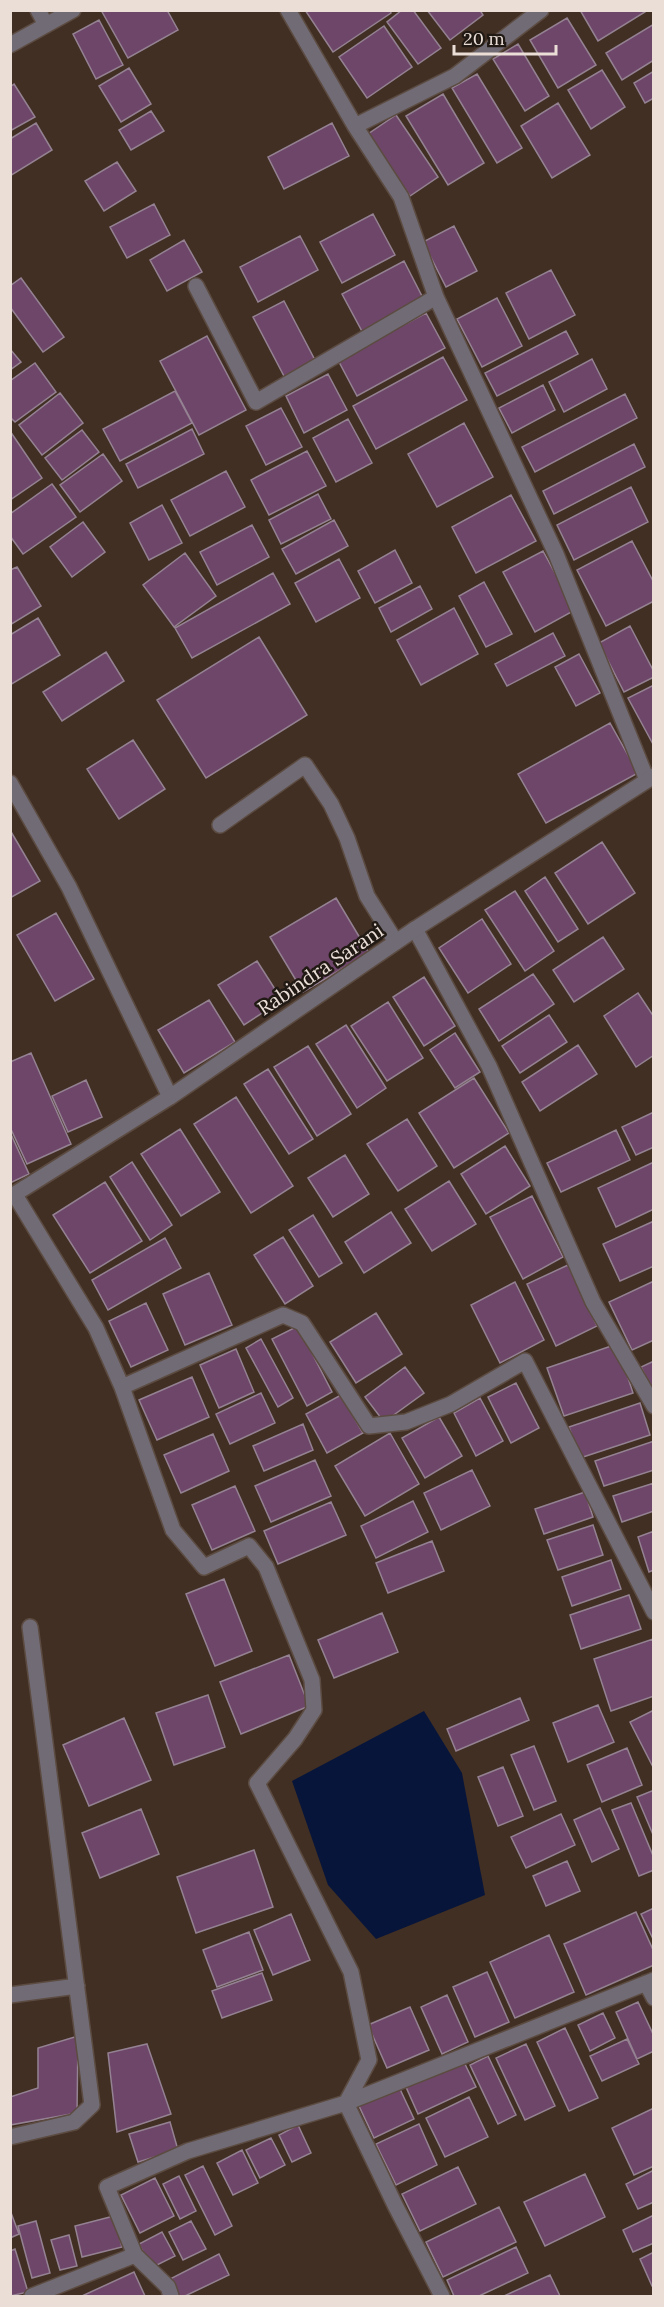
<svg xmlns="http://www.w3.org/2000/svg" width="664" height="2307" font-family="Lora,serif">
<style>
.water{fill:#07153a}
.building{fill:#6e466a;stroke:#948292;stroke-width:1.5}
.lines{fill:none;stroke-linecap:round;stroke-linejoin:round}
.minor-casing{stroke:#5c4b41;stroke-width:18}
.tertiary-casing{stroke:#5c4b41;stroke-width:18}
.minor{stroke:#706b74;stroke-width:15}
.tertiary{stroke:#706b74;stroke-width:15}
.labels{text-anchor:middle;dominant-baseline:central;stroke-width:5;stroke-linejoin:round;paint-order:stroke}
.street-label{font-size:20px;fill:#eaded7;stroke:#211914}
</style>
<rect width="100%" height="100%" fill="#412f24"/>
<path class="water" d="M424 1711 462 1773 485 1895 376 1939 328 1885 292 1781Z"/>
<path class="building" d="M101 10H167L178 30 128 58Z
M305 10H390L391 13 333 52Z
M402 10H413L441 48 418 64 387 22Z
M427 10H480L483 15 450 40Z
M580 10H644L645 12 598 41Z
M567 18 596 65 558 88 530 40Z
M99 20 123 65 96 79 73 34Z
M654 24V60L622 80 606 53Z
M384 26 412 67 367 98 339 57Z
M518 44 549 96 525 111 493 59Z
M129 68 151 104 121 122 99 86Z
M602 70 625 107 591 129 568 90Z
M654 71V98L645 103 634 83Z
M477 74 522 148 497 163 452 88Z
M14 84 35 117 10 131V87Z
M443 94 484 163 448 185 406 116Z
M558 103 590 155 552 178 521 126Z
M151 111 164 131 131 150 119 130Z
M396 115 438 177 410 196 368 134Z
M36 123 52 150 10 176V139Z
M332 123 349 156 284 189 268 157Z
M117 162 136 191 104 211 85 181Z
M154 204 170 235 127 258 110 227Z
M373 214 395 255 342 283 320 242Z
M454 226 477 271 446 287 423 242Z
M300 236 318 270 258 302 240 267Z
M184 240 202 272 167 291 150 260Z
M404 261 425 302 364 335 342 294Z
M551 270 575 315 529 339 506 293Z
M21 278 64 337 43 352 10 307V286Z
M497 298 522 346 482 367 457 319Z
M284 301 316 362 285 378 253 317Z
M426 313 445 348 357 396 338 360Z
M566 331 578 354 497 396 485 373Z
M207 336 246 410 199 435 160 361Z
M10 349 21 362 10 370Z
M443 357 467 400 376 449 353 406Z
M592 359 607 389 564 412 549 382Z
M35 363 56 392 15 422 10 417V381Z
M328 374 347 410 304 433 286 396Z
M543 385 555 410 512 433 499 408Z
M175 391 192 423 120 461 103 429Z
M60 393 83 423 42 455 19 425Z
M625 394 637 418 535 472 522 447Z
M281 408 302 447 266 465 246 426Z
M348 419 372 463 336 482 313 438Z
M464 423 493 477 437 507 408 454Z
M192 429 204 454 138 488 126 464Z
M82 430 99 452 62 480 45 458Z
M10 431 42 478 10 500Z
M634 444 645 467 554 514 543 491Z
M307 451 326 486 269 515 251 480Z
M103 454 122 481 80 512 60 485Z
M226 471 245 507 190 536 171 500Z
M52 484 76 517 23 554 10 536V514Z
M631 487 648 522 574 560 557 525Z
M318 494 331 519 281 544 269 520Z
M511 495 536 541 476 573 452 527Z
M162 505 182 543 149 560 130 523Z
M334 520 348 546 296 574 282 549Z
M83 522 105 552 72 577 50 547Z
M252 525 269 557 217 585 200 552Z
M632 541 654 583V601L606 626 577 570Z
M395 550 412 583 375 603 358 571Z
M543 551 575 610 535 632 503 572Z
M185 553 216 596 174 627 143 585Z
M339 559 360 598 316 622 295 583Z
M17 567 41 606 10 625V570Z
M273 573 290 604 192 658 175 628Z
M484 582 512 634 486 647 459 596Z
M420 586 432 609 391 632 379 608Z
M454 608 478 654 421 685 397 640Z
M38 618 60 655 10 685V635Z
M630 626 654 672V677L624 692 599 643Z
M553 633 565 656 507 686 495 664Z
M259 637 307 715 206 778 157 700Z
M106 652 124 681 62 721 43 692Z
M579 654 600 693 576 706 555 667Z
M654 685V746L628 698Z
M610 723 638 773 546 823 518 774Z
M133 740 165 789 119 819 87 769Z
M10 830 40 881 10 898Z
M602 842 635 893 588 924 555 873Z
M545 877 578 929 558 942 525 891Z
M515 891 554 951 525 971 485 910Z
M336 898 369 953 303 992 270 937Z
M56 913 94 979 55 1001 17 935Z
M482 919 511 964 468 993 439 948Z
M603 937 624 969 574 1002 553 970Z
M257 961 282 1000 244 1025 218 985Z
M533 974 554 1004 499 1041 479 1009Z
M424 977 455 1026 424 1046 393 997Z
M638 993 654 1017V1055L636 1067 604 1016Z
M209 1000 235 1042 184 1073 158 1030Z
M388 1002 423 1058 387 1081 351 1026Z
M549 1015 567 1042 520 1073 502 1046Z
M346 1025 386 1088 357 1108 316 1044Z
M455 1033 480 1072 455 1088 430 1050Z
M578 1045 597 1074 540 1111 522 1082Z
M308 1046 351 1114 317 1136 274 1067Z
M31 1053 71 1144 27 1164 10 1127V1062Z
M268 1069 313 1139 289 1154 244 1084Z
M474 1078 509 1133 454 1168 419 1113Z
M86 1080 102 1117 68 1132 52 1096Z
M236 1097 293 1186 251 1213 194 1124Z
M654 1112V1147L636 1155 622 1127Z
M407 1119 437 1166 398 1191 367 1144Z
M180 1129 220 1192 181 1216 141 1154Z
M616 1130 630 1160 561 1192 547 1163Z
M10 1132 29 1174 10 1183Z
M505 1146 530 1186 486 1214 461 1174Z
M345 1155 369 1194 333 1217 308 1178Z
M132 1162 172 1225 150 1240 110 1177Z
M654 1162V1209L616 1227 598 1188Z
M449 1181 476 1224 432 1251 405 1209Z
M105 1182 142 1241 90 1273 53 1215Z
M532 1196 563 1257 523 1279 490 1217Z
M391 1212 411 1243 364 1273 345 1242Z
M313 1215 342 1263 319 1277 289 1230Z
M654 1221V1266L620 1281 603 1244Z
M283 1237 313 1286 285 1304 254 1255Z
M165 1238 181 1268 108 1310 92 1280Z
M568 1265 597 1326 556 1346 527 1284Z
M209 1273 232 1325 185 1345 163 1294Z
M654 1281V1340L632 1350 609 1302Z
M515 1282 544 1340 500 1363 471 1305Z
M146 1303 168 1350 131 1367 109 1321Z
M376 1313 402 1354 356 1383 330 1342Z
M298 1326 332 1392 307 1406 272 1339Z
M261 1339 293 1398 278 1407 246 1348Z
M617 1344 633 1393 564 1416 547 1368Z
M236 1349 254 1392 219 1408 200 1365Z
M654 1361V1393L641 1367Z
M405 1367 424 1393 384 1422 365 1397Z
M192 1377 209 1417 157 1440 139 1400Z
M516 1383 539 1428 511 1443 488 1397Z
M261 1393 275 1423 230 1444 216 1414Z
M341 1395 363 1433 327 1453 306 1414Z
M480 1398 503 1441 476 1456 454 1413Z
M640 1403 650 1435 580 1458 569 1427Z
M439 1417 462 1456 425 1478 402 1438Z
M303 1424 313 1450 264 1471 253 1446Z
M390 1433 419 1484 365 1516 335 1466Z
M213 1434 229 1471 181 1493 164 1455Z
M654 1441V1470L604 1486 595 1461Z
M315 1460 331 1496 271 1522 255 1486Z
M472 1470 490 1506 441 1530 424 1493Z
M654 1483V1511L622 1522 613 1496Z
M235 1486 255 1531 212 1550 192 1505Z
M585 1492 593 1517 544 1534 535 1509Z
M413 1501 428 1532 376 1558 361 1526Z
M331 1502 346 1535 278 1564 264 1531Z
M593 1525 603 1555 558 1570 547 1540Z
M654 1531V1570L649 1572 638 1537Z
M432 1541 444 1571 388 1593 376 1563Z
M611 1560 621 1589 572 1606 562 1577Z
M224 1579 252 1651 215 1666 186 1594Z
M629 1595 641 1629 581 1649 570 1615Z
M382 1613 398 1652 334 1678 318 1640Z
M653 1639 654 1696 611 1711 594 1659Z
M289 1655 309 1706 241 1734 220 1682Z
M208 1695 225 1747 174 1765 156 1713Z
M520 1698 529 1720 456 1751 447 1729Z
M598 1705 614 1742 568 1762 553 1723Z
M654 1710V1769L630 1722Z
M124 1718 151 1780 89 1806 63 1745Z
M534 1746 556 1801 534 1810 511 1755Z
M627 1748 642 1785 602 1802 587 1765Z
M503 1767 523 1816 498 1826 478 1777Z
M654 1790V1837L637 1797Z
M631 1803 654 1858V1870L639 1876 612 1810Z
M600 1808 619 1849 592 1862 574 1820Z
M141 1809 159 1854 100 1878 82 1833Z
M561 1814 575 1845 526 1868 511 1837Z
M254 1850 273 1907 196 1933 177 1877Z
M567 1861 580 1891 546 1906 533 1876Z
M654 1908V1941L641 1914Z
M636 1912 654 1952V1965L586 1995 564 1944Z
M291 1914 310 1960 273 1975 254 1930Z
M249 1932 263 1970 217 1987 203 1950Z
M549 1935 574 1992 515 2018 490 1962Z
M487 1972 509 2022 475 2037 453 1987Z
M262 1973 272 2000 222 2018 212 1991Z
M447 1995 468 2042 442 2054 421 2007Z
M638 2002 654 2036V2051L637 2059 616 2012Z
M410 2007 429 2050 387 2068 368 2025Z
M603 2013 615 2038 590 2051 578 2025Z
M565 2028 598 2098 569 2111 537 2042Z
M78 2036 77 2113 10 2125V2097L38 2088V2048Z
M627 2039 639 2064 602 2081 590 2056Z
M147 2044 171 2114 117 2132 108 2053Z
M526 2044 555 2106 525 2120 496 2058Z
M488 2056 516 2115 498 2124 470 2065Z
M463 2060 476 2087 418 2114 406 2087Z
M399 2087 414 2119 374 2138 359 2106Z
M469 2097 488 2137 445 2157 426 2118Z
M654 2108V2166L634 2175 612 2128Z
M170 2122 178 2150 138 2162 129 2134Z
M419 2124 437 2165 396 2185 376 2144Z
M298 2125 311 2153 292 2162 279 2135Z
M271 2138 285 2165 260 2178 246 2150Z
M242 2150 258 2183 233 2195 217 2163Z
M203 2166 232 2226 215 2235 185 2175Z
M458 2167 476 2204 420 2231 402 2194Z
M654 2170V2202L638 2209 626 2184Z
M585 2174 605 2217 545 2246 524 2202Z
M179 2176 196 2211 180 2219 163 2184Z
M155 2178 174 2216 140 2233 121 2195Z
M499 2207 516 2242 443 2277 426 2242Z
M10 2210 19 2234 10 2238Z
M654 2215V2243L633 2252 623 2230Z
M114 2216 122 2247 82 2257 75 2226Z
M36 2221 50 2273 32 2278 18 2226Z
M191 2221 206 2249 183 2260 169 2232Z
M162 2232 175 2256 151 2268 139 2244Z
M69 2235 77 2266 60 2270 51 2240Z
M516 2247 528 2273 479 2296H454L447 2280Z
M15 2249 28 2292 10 2296V2251Z
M654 2252V2286H652L640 2259Z
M219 2254 229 2275 185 2296H179L170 2279Z
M134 2272 145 2296H82Z
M550 2275 560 2296H504Z"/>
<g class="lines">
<g class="minor-casing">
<path id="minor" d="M38 10 46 25
M288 10 355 126 401 197 436 297 556 554 647 780
M10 45 73 10
M355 126 455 76 541 10
M196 286 256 402 436 297
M10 783 69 887 170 1097
M220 825 305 765 331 804 347 838 367 896 396 942
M415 929 489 1066 593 1302 654 1406
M15 1195 96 1328 122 1387 173 1530 204 1567 249 1546 266 1567 312 1680 314 1710 295 1739 257 1783 351 1972 369 2060 346 2103 395 2205 442 2296
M122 1387 283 1315 302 1323 369 1426 406 1422 451 1404 525 1361 654 1612
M646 1983 654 1998
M10 1995 77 1986
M10 2137 74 2122 92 2105 30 1627
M135 2255 168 2287 171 2296
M32 2296 135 2255 107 2187 188 2151 346 2103 654 1980"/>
</g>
<g class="tertiary-casing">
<path id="tertiary" d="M10 1197 170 1097 415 929 654 776"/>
</g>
<use href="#minor" class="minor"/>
<use href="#tertiary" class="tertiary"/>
</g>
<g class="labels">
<g class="street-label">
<text transform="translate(320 969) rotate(-34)">Rabindra Sarani</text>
</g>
</g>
<rect width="664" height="2307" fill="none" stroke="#eaded7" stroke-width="24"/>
<path d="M454 45v9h102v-9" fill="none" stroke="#eaded7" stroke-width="3"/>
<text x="463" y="45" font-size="18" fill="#eaded7" stroke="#211914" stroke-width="4.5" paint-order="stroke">20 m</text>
</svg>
